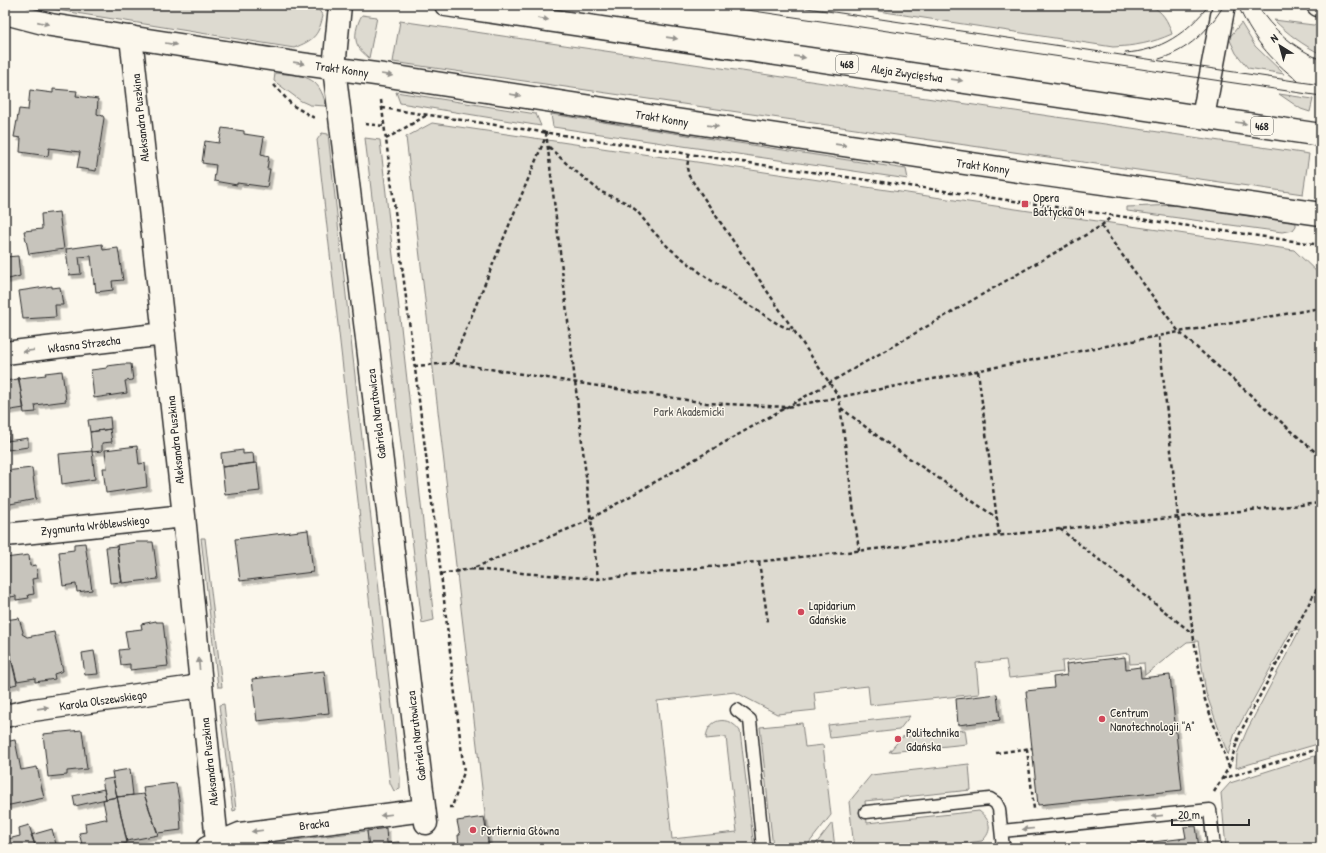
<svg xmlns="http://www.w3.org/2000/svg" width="1326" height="853" font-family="'Patrick Hand',sans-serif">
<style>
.green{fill:#dddad0;stroke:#84827e}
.building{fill:#c7c4bc;stroke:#2b2b2b;filter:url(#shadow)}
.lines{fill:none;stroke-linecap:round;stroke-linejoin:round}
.service-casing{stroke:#2b2b2b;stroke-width:15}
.minor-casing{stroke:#2b2b2b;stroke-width:25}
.tertiary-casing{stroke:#2b2b2b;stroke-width:25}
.secondary-casing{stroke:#2b2b2b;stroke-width:25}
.primary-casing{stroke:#2b2b2b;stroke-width:25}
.path{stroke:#2b2b2b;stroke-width:2.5;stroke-dasharray:4 3;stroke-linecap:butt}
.service{stroke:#fbf7ec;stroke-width:12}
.minor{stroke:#fbf7ec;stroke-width:22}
.tertiary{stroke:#fbf7ec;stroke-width:22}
.secondary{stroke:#fbf7ec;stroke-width:22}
.primary{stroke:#fbf7ec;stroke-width:22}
.tram{stroke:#2b2b2b;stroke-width:1}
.oneway{fill:#93918c}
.poi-dot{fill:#d1495b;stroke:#fbf7ec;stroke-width:1.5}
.labels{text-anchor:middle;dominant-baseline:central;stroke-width:3;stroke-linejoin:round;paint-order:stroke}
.shield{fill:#fbf7ec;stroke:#696865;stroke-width:1}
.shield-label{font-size:11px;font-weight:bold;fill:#2b2b2b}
.street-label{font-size:12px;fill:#2b2b2b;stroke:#fbf7ec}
.poi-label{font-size:12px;fill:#2b2b2b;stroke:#fbf7ec;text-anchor:start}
.park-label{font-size:12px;fill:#585754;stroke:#fbf7ec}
</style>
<defs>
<filter id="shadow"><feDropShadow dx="3.5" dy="3.5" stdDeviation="0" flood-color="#0004"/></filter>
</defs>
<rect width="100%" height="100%" fill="#fbf7ec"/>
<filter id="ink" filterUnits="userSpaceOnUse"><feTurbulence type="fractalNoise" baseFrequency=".025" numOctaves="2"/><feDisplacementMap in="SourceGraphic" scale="8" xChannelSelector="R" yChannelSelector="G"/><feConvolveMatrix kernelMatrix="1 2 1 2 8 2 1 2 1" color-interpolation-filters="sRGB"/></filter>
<g filter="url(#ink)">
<path class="green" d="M26 5H312L318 9 323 16C318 37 313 40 294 48Z
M839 5H1149C1163 11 1168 21 1172 34 1152 43 1135 46 1113 47Z
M362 15 377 17 369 58C366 55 360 51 358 46 353 38 357 23 362 15Z
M1274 20 1321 26V54C1303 45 1288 34 1274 20Z
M400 21 1309 154 1303 194 393 62Z
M1241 23 1255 46 1284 74 1248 68 1236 53 1229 38Z
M275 73C303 76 319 74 326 106L310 105 301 101 274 81Z
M396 92 536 114 541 126 400 103Z
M1279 94 1313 99 1310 112 1301 109Z
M551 114 906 169 908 179 553 127Z
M432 123 1294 250 1321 276V743L1236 768 1237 754 1247 730 1300 629 1291 631 1235 733 1228 755 1206 693 1198 641 1187 642 1145 675 1144 663 1130 664 1129 653 1062 661 1063 672 1009 678 1006 660 976 663 979 694 870 705 868 686 814 692 816 710 777 714 735 692 657 701 672 839 737 832 726 737 706 739C707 717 729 715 740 731L754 848H489L406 137Z
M322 133 328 134 400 778V789L394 791 390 783 318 148 317 140Z
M365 138 380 140 434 620 422 623Z
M1177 205 1296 223V226L1293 230 1282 232 1127 211V207Z
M201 538H205L222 687H218Z
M224 704 236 810 233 811 219 705Z
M910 716 899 730 830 738 828 725Z
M802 723 805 747 823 745 831 815 809 843V848H773L760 727Z
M965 730 967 744 889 752 902 737Z
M1321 754V848H1226L1221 793 1230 783Z
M969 764 971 790 865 801 867 823 979 811C991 820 993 831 982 841L936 847 854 848 849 802 871 775Z
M832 823 835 848H815V845Z
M367 831 369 848H248V846Z"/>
<path class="building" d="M53 89 77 91 76 96 98 99 97 114 103 116 104 118 96 171 77 168 80 152 49 148 48 156 20 152 21 138 14 137 19 109 28 110 30 90 53 93Z
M222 128 244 131V134L264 137 261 154 269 156 267 169H270L267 187 237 183V185L214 181 216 165 202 163 205 141 219 143Z
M59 212 64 249 29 254 24 231 42 229 41 214Z
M102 244 103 250 118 248 123 280 112 281 113 290 96 292 95 283 94 284 91 256 79 257 81 274 69 275 66 249Z
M18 256 20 276 5 280V257Z
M52 286V288L60 287 63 305H55L56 317 23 319 19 291Z
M123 364H131L133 380 125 381 127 393 94 398 91 370 107 368V366Z
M62 371 66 401 35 405 36 412 24 413 19 378 46 375 45 373Z
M18 377 24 408 5 411V381L18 379Z
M110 417 111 429 90 432 88 420Z
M5 425H6L9 441H5Z
M110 429 112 442 102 443V451L92 452 90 432Z
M28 438V447L8 450 7 441Z
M137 446 139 464 145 463 147 487 106 493 103 468H107L105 450Z
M243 450V454L253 453 254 463 222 467 221 453Z
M92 451 95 479 62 484 59 454Z
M257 463 260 491 225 495 222 467Z
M32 468 36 499 5 505V471Z
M308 530 313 572 240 581 235 539Z
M137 542H153L158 579 122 583 117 545Z
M85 543 92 590 77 592 76 584 63 586 59 552 74 550V544Z
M117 546 122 582 110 583 106 547Z
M29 555 30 566 36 565 38 578 32 579 34 594 28 595 29 598 16 600V596L5 598V558Z
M19 618 23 632 22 634 27 637 54 632 63 671 54 674 55 679 35 682V678L17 681 5 633V620Z
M156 621V622H163L168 666 130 670V664L121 665 119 650 128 649 125 631 142 629 141 624Z
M5 642H7L17 684 5 687Z
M94 651 98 674 85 675 82 653Z
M1125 657 1126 669 1140 667 1141 678 1170 675 1182 790 1038 805 1026 691 1054 688 1053 677 1067 675 1066 664Z
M324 671 329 713 257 721 252 679Z
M997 694 1000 720 958 725 956 699Z
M82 730 87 769 67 771V775L48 777 43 734Z
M15 740 21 770 37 767 44 798 5 806V742Z
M130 769 133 795 117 797 112 772Z
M113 778 117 797 106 799 102 780Z
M176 783 179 799 181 830 158 833 144 794 143 787Z
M104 789 106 799 75 806 73 796Z
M144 794 158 835 127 841 117 797Z
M117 797 127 843 105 848H83L79 833 86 832 85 823 105 819 107 820 103 800Z
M484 817 489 848H459L458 835H460L457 821Z
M29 825 36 848H11L8 839 20 836 19 828Z
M1196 826 1199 848H1104L1186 838 1184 827Z
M386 828 387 843 399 842V848H369L367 831Z
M52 829 57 848H36L31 835Z
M8 839 11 848H5V840Z"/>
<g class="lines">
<g class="service-casing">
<path id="service" d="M737 710 750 720 763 848
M866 812 990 799 996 803 999 809 1003 848
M1002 831 1210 810 1214 848"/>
</g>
<g class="minor-casing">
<path id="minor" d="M340 5 334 68 426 823
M131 37 184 516 217 842
M5 353 164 334
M5 535 184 516
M5 716 33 710 201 686
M207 848 240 834 424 810"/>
</g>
<g class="tertiary-casing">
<path id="tertiary" d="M5 13 51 25 302 64 383 75 669 119 1025 172 1321 214"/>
</g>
<g class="secondary-casing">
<path id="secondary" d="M1203 117 1224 5"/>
</g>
<g class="primary-casing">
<path id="primary" d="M446 5 1321 135
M1318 5H1321"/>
</g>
<path class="path" d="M274 85 292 105 316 119
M381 100 441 574 464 772 452 807H449
M382 108 756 164 1321 245
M365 124 385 126
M546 132 598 579
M386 139 427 115
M549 147 568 165 601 192 627 203 637 211 652 230 669 248 706 277 778 324 794 331
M689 154 687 168 689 176 839 397 859 551
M1101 226 1179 332 1321 457
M1159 337 1178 517 1193 634 1204 697 1229 767
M452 363 546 136
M414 366 452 363 706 403 787 407 1179 332 1321 308
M978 371 999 535
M841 408 884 441 997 518
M1060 529 1192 633
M759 562 768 622
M471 569 598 579 1060 529 1321 503
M441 574 471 569 583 523 829 383 1101 226 1113 215
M1027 749 1034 809
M996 753 1032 748
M1222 779 1321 748
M1214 792 1229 767 1240 733 1321 581"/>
<use href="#service" class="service"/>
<use href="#minor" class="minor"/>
<use href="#tertiary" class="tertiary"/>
<use href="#secondary" class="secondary"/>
<use href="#primary" class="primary"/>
<path class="tram" d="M714 5 1321 96
M787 5 1321 85
M1238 5C1250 36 1271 60 1298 81
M1257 5C1272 30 1295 48 1321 60
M1125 53C1161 51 1187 33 1209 5
M1159 59C1188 51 1209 30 1224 5"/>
</g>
<defs><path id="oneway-solid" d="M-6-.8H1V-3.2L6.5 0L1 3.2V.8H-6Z"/></defs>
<g class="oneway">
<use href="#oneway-solid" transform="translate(543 19) rotate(8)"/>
<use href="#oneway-solid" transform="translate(43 23) rotate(13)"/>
<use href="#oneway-solid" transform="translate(672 38) rotate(8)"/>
<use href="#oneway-solid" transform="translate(171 44) rotate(9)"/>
<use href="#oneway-solid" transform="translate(800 57) rotate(8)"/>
<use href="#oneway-solid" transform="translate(299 63) rotate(8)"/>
<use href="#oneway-solid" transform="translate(387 75) rotate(9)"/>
<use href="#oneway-solid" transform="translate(957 80) rotate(8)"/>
<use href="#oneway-solid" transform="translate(515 95) rotate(9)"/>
<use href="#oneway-solid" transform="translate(1241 123) rotate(9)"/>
<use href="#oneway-solid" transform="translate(713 126) rotate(8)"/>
<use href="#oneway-solid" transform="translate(841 145) rotate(8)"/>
<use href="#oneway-solid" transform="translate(28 351) rotate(173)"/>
<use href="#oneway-solid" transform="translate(199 664) rotate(-96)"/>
<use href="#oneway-solid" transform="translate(43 708) rotate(-8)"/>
<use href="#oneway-solid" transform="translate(386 815) rotate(173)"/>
<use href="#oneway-solid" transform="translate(1157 816) rotate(174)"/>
<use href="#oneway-solid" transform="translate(1028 829) rotate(175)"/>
<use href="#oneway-solid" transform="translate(257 831) rotate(173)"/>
</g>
</g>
<g class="poi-dot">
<rect x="1021" y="200" width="8" height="8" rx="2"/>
<circle cx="801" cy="612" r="4"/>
<circle cx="1102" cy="719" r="4"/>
<circle cx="898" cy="739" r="4"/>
<circle cx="473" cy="830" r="4"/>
</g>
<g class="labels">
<g class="shield">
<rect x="836" y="55" width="22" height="18" rx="3"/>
<rect x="1251" y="117" width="22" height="18" rx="3"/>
</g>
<g class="shield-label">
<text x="847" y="64">468</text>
<text x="1262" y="126">468</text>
</g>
<g class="street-label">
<text transform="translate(342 69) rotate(8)">Trakt Konny</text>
<text transform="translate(907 73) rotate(8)">Aleja Zwycięstwa</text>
<text transform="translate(140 118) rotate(-96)">Aleksandra Puszkina</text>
<text transform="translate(662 118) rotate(9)">Trakt Konny</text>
<text transform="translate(983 166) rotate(8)">Trakt Konny</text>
<text transform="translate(84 344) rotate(-7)">Własna Strzecha</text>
<text transform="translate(376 414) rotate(-97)">Gabriela Narutowicza</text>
<text transform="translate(175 440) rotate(-96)">Aleksandra Puszkina</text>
<text transform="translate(95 525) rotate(-6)">Zygmunta Wróblewskiego</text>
<text transform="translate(103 700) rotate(-8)">Karola Olszewskiego</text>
<text transform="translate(416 736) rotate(-97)">Gabriela Narutowicza</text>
<text transform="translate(209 762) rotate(-96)">Aleksandra Puszkina</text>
<text transform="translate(314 824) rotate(-7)">Bracka</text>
</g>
<g class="poi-label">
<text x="1033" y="197">Opera<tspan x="1033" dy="14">Bałtycka 04</tspan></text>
<text x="809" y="605">Lapidarium<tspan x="809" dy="14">Gdańskie</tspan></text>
<text x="1110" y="712">Centrum<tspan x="1110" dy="14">Nanotechnologii "A"</tspan></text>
<text x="906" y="732">Politechnika<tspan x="906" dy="14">Gdańska</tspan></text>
<text x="481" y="830">Portiernia Główna</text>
</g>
<g class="park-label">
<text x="689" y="411">Park Akademicki</text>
</g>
</g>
<rect width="1326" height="853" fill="none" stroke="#fbf7ec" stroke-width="20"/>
<rect x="10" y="10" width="1306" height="833" fill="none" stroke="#2b2b2b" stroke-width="1.5" filter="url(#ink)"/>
<g transform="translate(1280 46) rotate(323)" stroke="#fbf7ec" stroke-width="3" paint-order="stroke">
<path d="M0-3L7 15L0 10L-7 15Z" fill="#2b2b2b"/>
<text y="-6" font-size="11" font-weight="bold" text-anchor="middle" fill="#2b2b2b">N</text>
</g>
<path d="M1172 819v6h77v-6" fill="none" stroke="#2b2b2b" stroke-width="2"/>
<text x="1178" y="819" font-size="12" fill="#2b2b2b" stroke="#fbf7ec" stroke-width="3" paint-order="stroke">20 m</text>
</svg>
